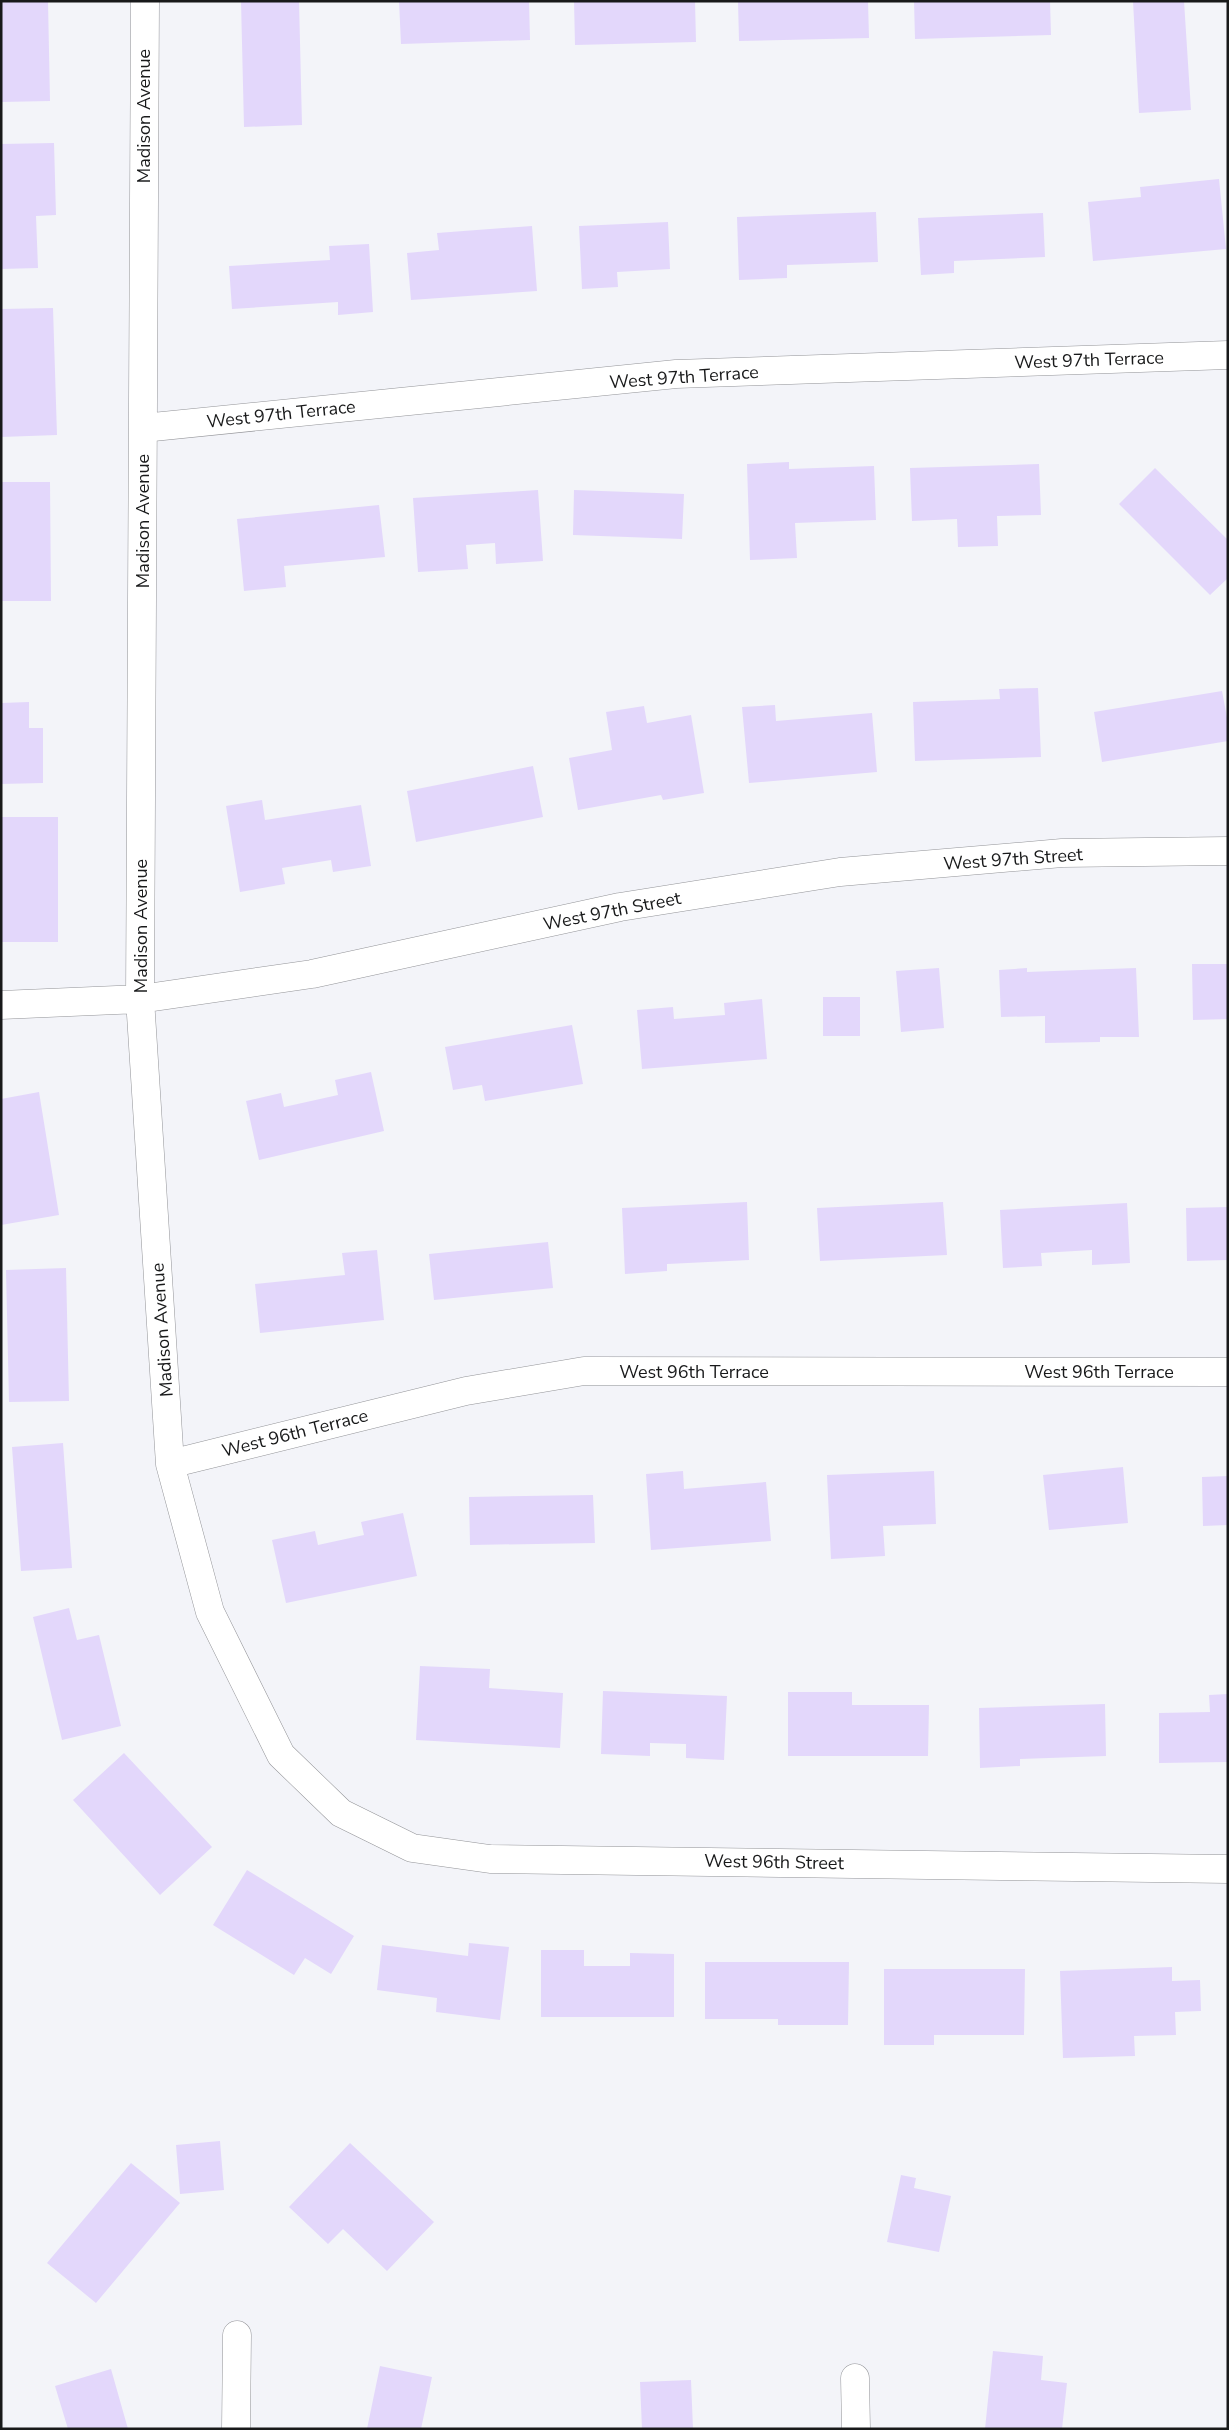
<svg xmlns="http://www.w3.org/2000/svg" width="1229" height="2430" font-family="'Nunito Sans',sans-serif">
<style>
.building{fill:#e3d7fb}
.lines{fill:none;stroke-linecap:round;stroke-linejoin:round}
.minor-casing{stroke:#939498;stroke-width:29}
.minor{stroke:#fff;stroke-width:28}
.labels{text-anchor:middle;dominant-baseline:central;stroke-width:5;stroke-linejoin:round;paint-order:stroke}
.street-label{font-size:18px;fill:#18191a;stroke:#fff}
</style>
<rect width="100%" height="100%" fill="#f3f4f9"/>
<path class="building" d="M1 1H48L50 101 1 102Z
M241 1H299L302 125 244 127Z
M399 1H529L530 40 401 44Z
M574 1H695L696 42 575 45Z
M738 1H868L869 38 739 41Z
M914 1H1050L1051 35 915 39Z
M1133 1H1184L1191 110 1139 113Z
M54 143 56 215 36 216 38 268 1 269V144Z
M1219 179 1226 249 1093 261 1088 202 1141 197 1140 187Z
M876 212 878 262 787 265V278L739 280 737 217Z
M1043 213 1045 257 954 261V273L921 275 918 218Z
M668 222 670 269 617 272 618 287 582 289 579 226Z
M532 226 537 291 411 300 407 253 439 250 437 233Z
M369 244 373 312 338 315V302L232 309 229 266 330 260 329 246Z
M53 308 57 435 1 437V309Z
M789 462V469L874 466 876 520 795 523 797 558 750 560 747 464Z
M1039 464 1041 515 997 516 998 546 958 547 957 519 912 521 910 468Z
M1155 468 1228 540V578L1210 595 1119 504Z
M1 482H50L51 601H1Z
M538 490 543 561 496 564 495 543 466 545 468 569 418 572 413 498Z
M574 490 684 494 682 539 573 535Z
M379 505 385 557 284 566 286 587 244 591 237 519Z
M1038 688 1041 757 915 761 913 702 1000 699 999 689Z
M1222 691 1228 723V741L1102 762 1094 712Z
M29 702V728H43V783L1 784V703Z
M775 705 776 721 872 713 877 772 749 783 742 707Z
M644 706 647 723 691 715 704 793 663 800 661 795 578 810 569 758 612 750 606 712Z
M533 766 543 817 416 842 407 791Z
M262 800 265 820 361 805 371 866 333 872 331 860 282 868 285 884 240 892 226 806Z
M1 817H58V942H1Z
M1192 964H1228V1019L1193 1020Z
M939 968 944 1028 901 1032 896 971Z
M1027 968V972L1136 968 1139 1037H1100V1042L1045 1043V1016L1001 1017 999 970Z
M823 997H860V1036H823Z
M762 999 767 1059 642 1069 637 1010 673 1007 674 1019 725 1015 724 1003Z
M572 1025 583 1084 485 1101 482 1085 453 1090 445 1047Z
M371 1072 384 1131 259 1160 246 1101 281 1093 284 1107 338 1095 335 1080Z
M39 1092 59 1215 1 1225V1099Z
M747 1202 749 1260 667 1264V1271L625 1274 622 1208Z
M943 1202 947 1255 820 1261 817 1208Z
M1127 1203 1130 1263 1092 1265V1250L1041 1253 1042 1266 1003 1268 1000 1210Z
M1228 1207V1260L1187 1261 1186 1208Z
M548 1242 553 1288 434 1300 429 1254Z
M377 1250 384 1320 260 1333 255 1284 345 1275 342 1253Z
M66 1268 69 1401 9 1402 6 1270Z
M63 1443 72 1568 21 1571 12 1447Z
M1123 1467 1128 1523 1049 1530 1043 1475Z
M683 1471 684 1489 766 1482 771 1541 651 1550 646 1474Z
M934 1471 936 1524 883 1526 885 1556 831 1559 827 1475Z
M1228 1476V1525L1203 1526 1202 1477Z
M593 1495 595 1543 470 1545 469 1497Z
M403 1513 417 1576 286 1603 272 1540 315 1531 318 1545 364 1535 361 1522Z
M69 1608 77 1640 99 1635 121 1726 62 1740 33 1617Z
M420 1666 490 1669 489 1688 563 1693 560 1748 416 1740Z
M603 1691 727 1696 724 1760 686 1758V1744L650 1743V1756L601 1754Z
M788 1692H852V1705H929L928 1756H788Z
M1228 1694V1762L1159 1763V1713L1210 1712 1209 1695Z
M1105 1704 1106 1756 1020 1759V1766L980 1768 979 1708Z
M124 1753 212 1847 160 1895 73 1800Z
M247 1870 354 1936 331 1974 305 1958 294 1975 213 1925Z
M469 1943 509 1947 500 2020 436 2012 437 1998 377 1990 382 1945 468 1956Z
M541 1950H584V1966H630V1953L674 1954V2017H541Z
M705 1962H849L848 2025H778V2019H705Z
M1172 1967V1981L1200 1980 1201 2011 1175 2012 1176 2035 1134 2036 1135 2056 1063 2058 1060 1971Z
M884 1969H1025L1024 2035H934V2045H884Z
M220 2141 224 2190 180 2194 176 2145Z
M350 2143 434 2222 387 2271 343 2229 328 2244 289 2207Z
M131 2163 180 2203 96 2303 47 2263Z
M901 2175 916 2178 914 2188 951 2196 939 2252 887 2242Z
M993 2351 1043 2356 1041 2380 1067 2383 1062 2429H985Z
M380 2366 432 2377 421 2429H367Z
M111 2369 128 2429H68L55 2386Z
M691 2380 693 2429H642L640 2382Z"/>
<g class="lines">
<g class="minor-casing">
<path id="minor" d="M145 1 140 999 170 1464 210 1612 281 1755 341 1813 412 1848 490 1859 1228 1869
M143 428 676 374 1228 355
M1 1005 140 999 312 974 620 907 840 872 1062 853 1228 851
M170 1464 466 1391 584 1371 1228 1372
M855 2378 856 2429
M236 2429 237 2335"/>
</g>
<use href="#minor" class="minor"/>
</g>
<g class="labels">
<g class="street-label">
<text transform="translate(144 116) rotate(-90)">Madison Avenue</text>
<text transform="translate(1089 360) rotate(-2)">West 97th Terrace</text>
<text transform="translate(684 377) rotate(-4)">West 97th Terrace</text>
<text transform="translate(281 414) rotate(-6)">West 97th Terrace</text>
<text transform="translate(143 521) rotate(-90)">Madison Avenue</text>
<text transform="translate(1013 859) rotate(-4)">West 97th Street</text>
<text transform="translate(612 911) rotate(-11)">West 97th Street</text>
<text transform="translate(141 926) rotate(-90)">Madison Avenue</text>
<text transform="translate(162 1330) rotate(-94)">Madison Avenue</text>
<text x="694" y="1372">West 96th Terrace</text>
<text x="1099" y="1372">West 96th Terrace</text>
<text transform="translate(295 1433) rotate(-14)">West 96th Terrace</text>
<text transform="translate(774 1862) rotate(1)">West 96th Street</text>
</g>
</g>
<rect width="1229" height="2430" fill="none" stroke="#18191a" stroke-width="5"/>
</svg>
